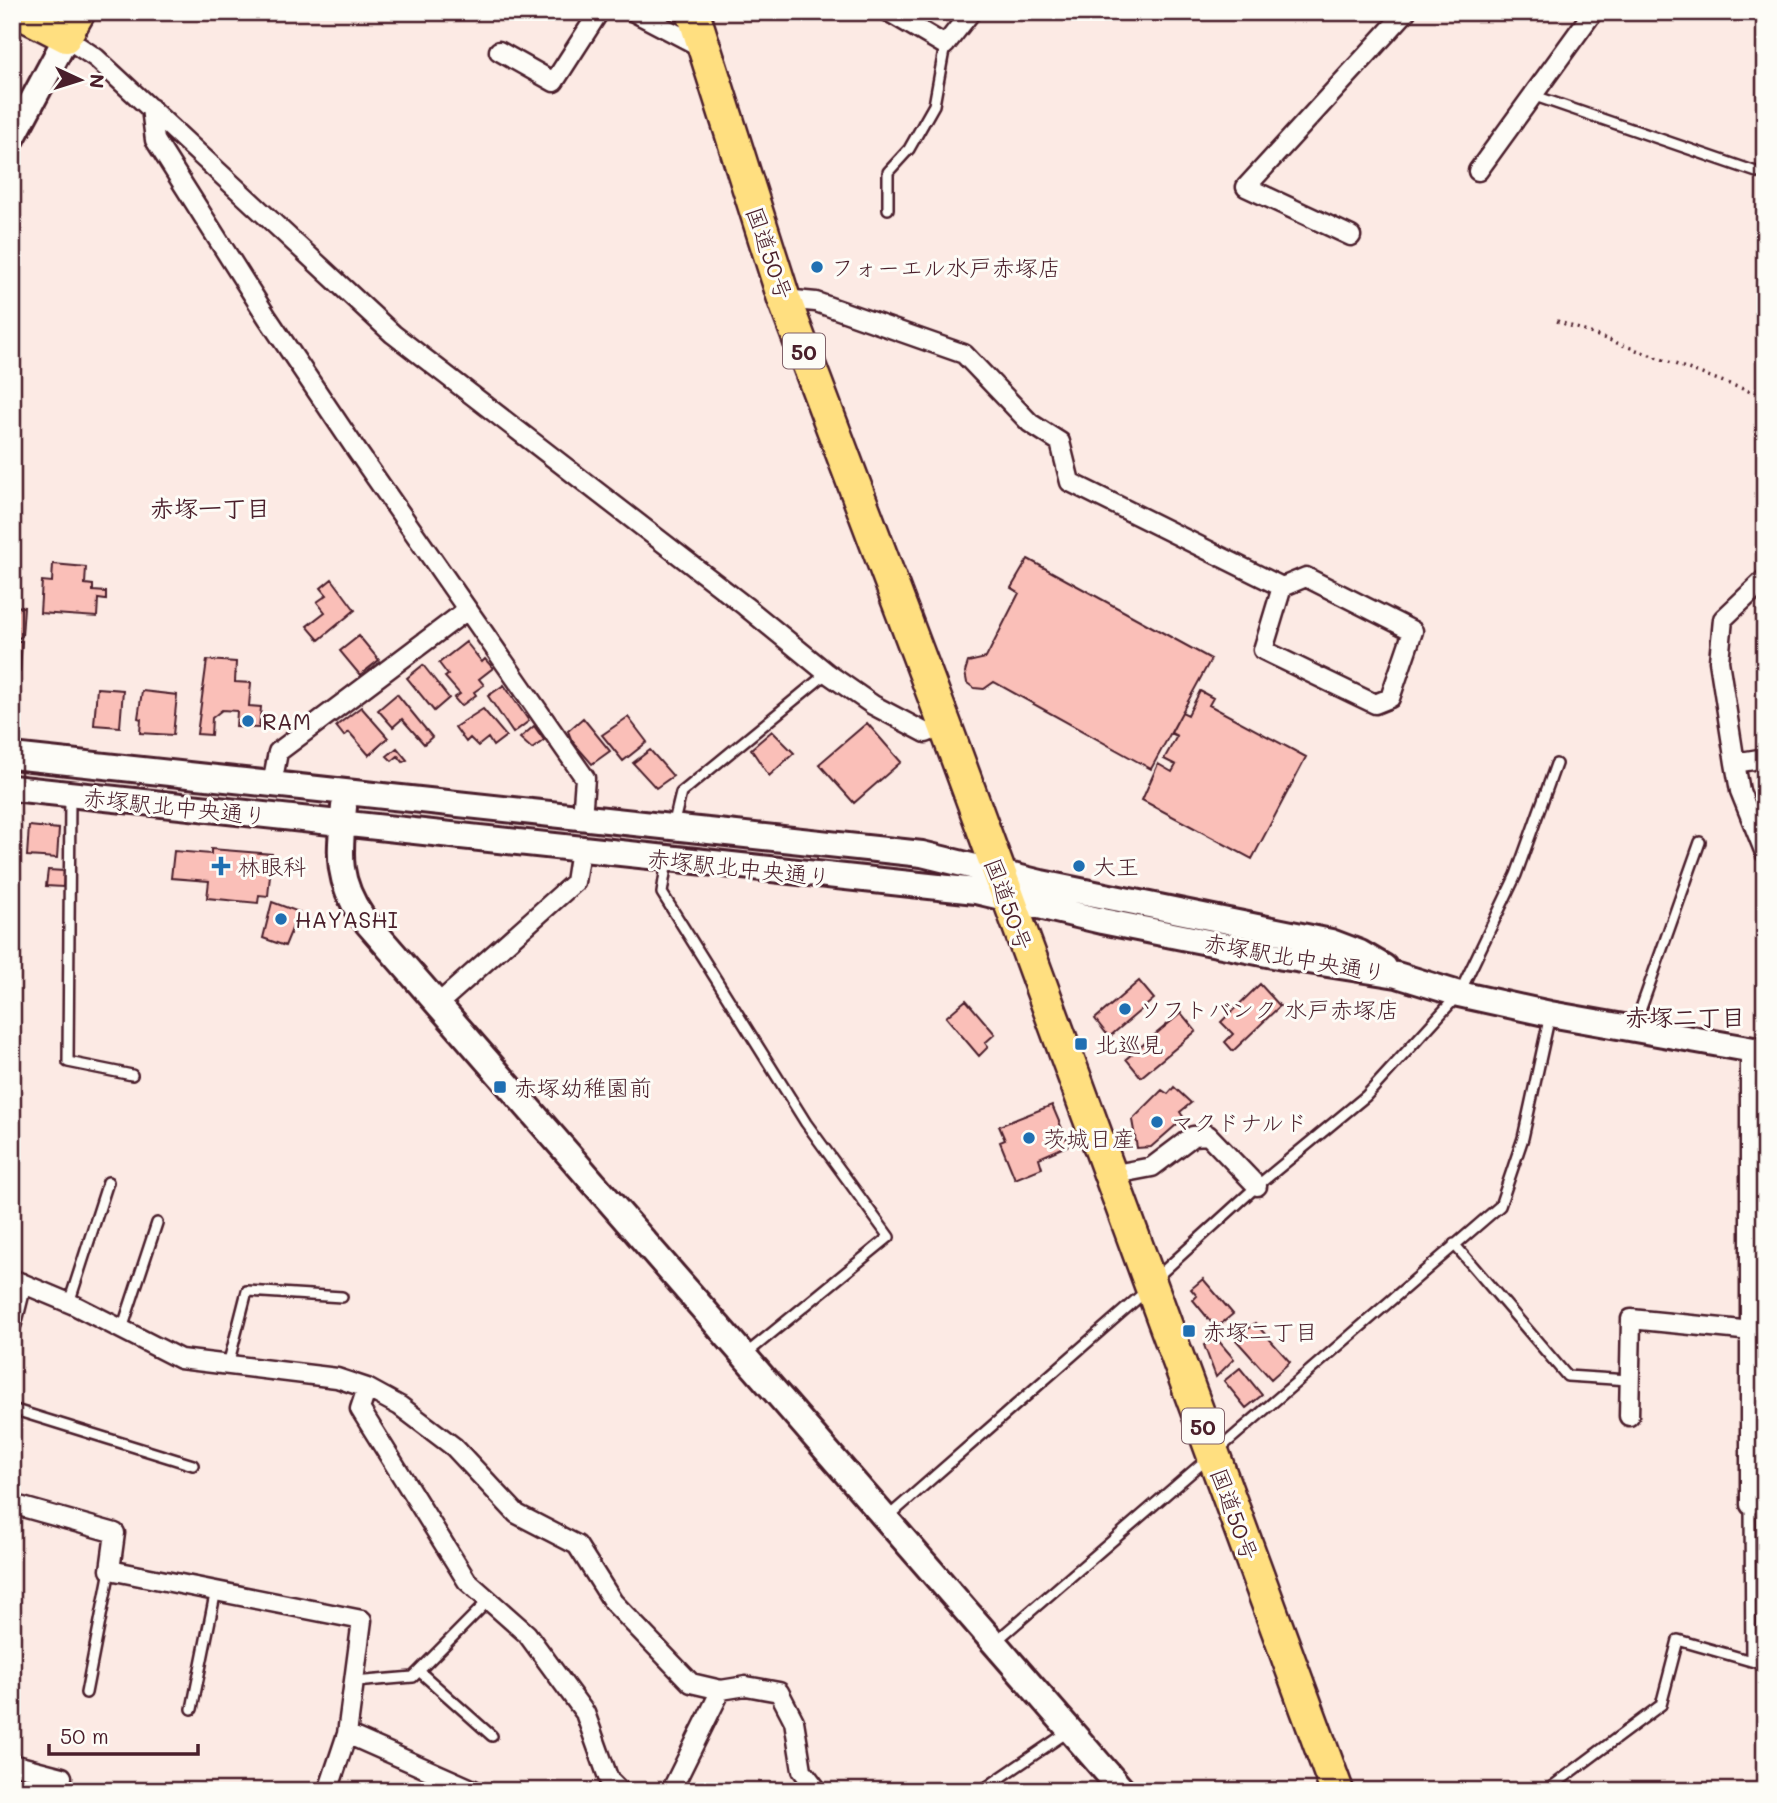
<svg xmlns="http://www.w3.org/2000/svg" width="1777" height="1803" font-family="Mali,'Klee One',sans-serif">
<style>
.building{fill:#fabfb8;stroke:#4a1f2b;stroke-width:2}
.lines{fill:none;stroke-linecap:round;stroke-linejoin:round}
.lane-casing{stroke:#4a1f2b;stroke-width:14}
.street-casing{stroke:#4a1f2b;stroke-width:23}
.secondary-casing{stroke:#4a1f2b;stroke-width:30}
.primary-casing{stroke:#4a1f2b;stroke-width:33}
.highway-casing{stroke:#4a1f2b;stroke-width:37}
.path{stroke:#4a1f2b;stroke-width:3.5;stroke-dasharray:2 5;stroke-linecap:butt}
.lane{stroke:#fdfcf7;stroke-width:9}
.street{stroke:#fdfcf7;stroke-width:18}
.secondary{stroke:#fdfcf7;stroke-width:24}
.primary{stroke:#ffdf80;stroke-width:28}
.highway{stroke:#ffdf80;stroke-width:32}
.poi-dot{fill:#1f6fb2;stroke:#fdfcf7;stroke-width:2.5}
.labels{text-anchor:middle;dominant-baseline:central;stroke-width:6;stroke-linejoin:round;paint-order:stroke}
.shield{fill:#fdfcf7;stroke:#806168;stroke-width:2}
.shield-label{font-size:21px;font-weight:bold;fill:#4a1f2b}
.street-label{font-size:23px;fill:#4a1f2b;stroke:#fdfcf7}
.poi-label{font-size:23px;fill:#4a1f2b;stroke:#fdfcf7;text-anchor:start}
.neighbourhood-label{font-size:24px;font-weight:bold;fill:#4a1f2b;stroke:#fdfcf7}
</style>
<rect width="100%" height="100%" fill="#fceae4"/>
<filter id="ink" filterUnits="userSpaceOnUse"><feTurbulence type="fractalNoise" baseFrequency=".0143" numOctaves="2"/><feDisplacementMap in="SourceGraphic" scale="14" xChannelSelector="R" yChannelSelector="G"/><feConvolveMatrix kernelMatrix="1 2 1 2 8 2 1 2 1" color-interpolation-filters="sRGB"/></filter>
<g filter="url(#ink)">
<path class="building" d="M1028 559 1211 659 1151 769 994 682 984 689 974 688 967 683 965 672 968 662 986 658 1019 593 1011 588Z
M53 564 86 567 85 584 93 585V591L106 592V600L98 599 97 617 40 613 42 581 52 582Z
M332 579 355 610 319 640 307 626 325 612 317 602 327 595 321 588Z
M12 606 24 607 22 636 19 638H13L12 634Z
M359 636 379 660 360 675 340 651Z
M12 641H22L20 671H12Z
M466 642 482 662 485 659 493 668 479 679 484 685 474 692 476 695 461 706 454 698 460 694 445 677 448 675 439 663Z
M207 660 236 662 235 682 251 683 249 706 261 707 259 728 236 727 237 711 222 710 212 718 211 735 197 734Z
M423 665 449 698 434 711 407 678Z
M504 685 529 721 513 733 488 696Z
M97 688 123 690 120 727 94 725Z
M142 691 177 695 173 735 140 733 141 719 138 718Z
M1200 691 1213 698 1209 705 1306 757 1252 859 1142 800 1158 764 1172 772 1176 765 1164 759 1177 736 1171 733 1182 712 1188 715Z
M397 694 432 737 424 744 402 719 393 727 378 710Z
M361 707 388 738 369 755 349 732 344 736 336 726Z
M483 709 506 736 493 746 488 738 478 746 470 738 466 742 455 727Z
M628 717 647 742 623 761 602 735Z
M583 718 610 751 592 764 572 741 568 731Z
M867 723 901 762 854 803 819 764Z
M534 726 544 740 532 749 520 738Z
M772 731 794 753 769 776 751 749Z
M397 748 407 760 403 762 398 756 392 761 387 756Z
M650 750 673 776 656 788 633 763Z
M29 826 59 829 57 858 27 856Z
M211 849 272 854 268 896 259 895 258 903 207 898 209 881 171 878 174 851 211 854Z
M48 870 64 871 63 887 46 886Z
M272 902 299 912 285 946 263 938Z
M1139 981 1154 999 1109 1037 1095 1019Z
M1260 984 1280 1006 1233 1051 1225 1042 1233 1034 1221 1022Z
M966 1000 995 1034 985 1043 988 1047 979 1056 946 1017Z
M1181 1013 1196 1031 1141 1077 1126 1059Z
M1174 1087 1191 1103 1180 1112 1184 1118 1151 1147 1137 1148 1132 1120 1162 1090 1168 1094Z
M1052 1105 1069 1145 1039 1158 1042 1168 1015 1179 1000 1142 1005 1140 999 1126Z
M1203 1279 1233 1314 1216 1328 1193 1300 1197 1296 1191 1289Z
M1255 1323 1290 1362 1271 1379 1236 1340Z
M1217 1339 1234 1359 1216 1377 1204 1345Z
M1240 1368 1262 1395 1246 1408 1224 1381Z"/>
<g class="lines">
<g class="lane-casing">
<path id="lane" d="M1532 95 1765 175
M888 209V172L909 149 934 105 945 45
M70 796 68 1062 132 1075
M673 826 681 793 827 673
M667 860 662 893 806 1123 889 1237 746 1354
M1635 1025 1700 842
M1454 1244 1567 1376 1629 1380
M1157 1277 1257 1186 1366 1096 1459 994 1516 875 1556 764
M69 1303 108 1182
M122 1329 157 1223
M228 1365 247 1291 342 1297
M12 1409 193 1465
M1218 1450 1500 1206 1523 1138 1550 1015
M888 1517 1146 1291
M995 1642 1207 1459
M1751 1661 1750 1505 1765 1506
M419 1671 492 1736
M354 1682 413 1677 489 1600
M86 1693 110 1570
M192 1709 216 1590
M981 1791 1069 1731
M1546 1791 1661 1705 1678 1640 1765 1665"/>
</g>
<g class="street-casing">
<path id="street" d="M634 12 703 48
M889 12 945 45 971 12
M66 38 96 58 393 334 745 606 827 673 873 705 926 733 945 725
M499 51 554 82 599 12
M151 108 155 140 267 317 357 451 585 778 582 818
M1478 171 1593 12
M1351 236 1246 187 1406 12
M784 299 816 302 964 354 1030 423 1060 442 1070 482 1282 587 1306 577 1413 631 1390 698 1375 704 1263 650 1282 587
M1765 579 1723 619 1719 661 1735 763 1740 791 1765 853
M1735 763 1765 758
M272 784 278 752 467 610
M438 1004 575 882 580 850
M1750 1050V1505
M1110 1175 1152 1167 1193 1136 1208 1135 1257 1186
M12 1279 74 1305 180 1359 337 1378 367 1388 400 1406 454 1447 517 1514 577 1545 613 1602 691 1683 721 1690 746 1686 779 1692 794 1721 802 1770 818 1791
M12 1323 22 1283
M367 1388 360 1409 467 1581 527 1634 585 1713 609 1780 620 1791
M1629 1416 1631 1319 1752 1331
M12 1504 115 1533 110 1570 362 1620 347 1734 328 1791
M347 1734 476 1791
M12 1764 62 1777 59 1791
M671 1791 721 1690"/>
</g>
<g class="secondary-casing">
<path id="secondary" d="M12 139 66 38
M12 756 922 854 1041 883 1331 942 1360 953 1384 967
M12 788 976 891 1102 921 1283 957 1397 975 1459 994 1550 1014 1765 1052
M344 807C340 852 335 877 362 917L1123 1791"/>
</g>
<g class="primary-casing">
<path id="primary" d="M15 12 66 38 81 12"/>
</g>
<g class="highway-casing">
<path id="highway" d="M693 12 784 299 945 725 1337 1791"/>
</g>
<path class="path" d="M1557 321 1765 397"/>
<use href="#lane" class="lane"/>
<use href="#street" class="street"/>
<use href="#secondary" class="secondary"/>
<use href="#primary" class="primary"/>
<use href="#highway" class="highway"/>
</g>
</g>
<g class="poi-dot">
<circle cx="817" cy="267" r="7"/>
<circle cx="248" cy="721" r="7"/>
<path d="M217.5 855.5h7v7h7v7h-7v7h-7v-7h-7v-7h7z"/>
<circle cx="1079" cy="866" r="7"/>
<circle cx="281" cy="919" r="7"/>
<circle cx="1125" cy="1009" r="7"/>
<rect x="1074" y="1037" width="14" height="14" rx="3.5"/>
<rect x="493" y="1080" width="14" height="14" rx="3.5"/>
<circle cx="1157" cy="1122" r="7"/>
<circle cx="1029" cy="1138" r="7"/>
<rect x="1182" y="1324" width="14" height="14" rx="3.5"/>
</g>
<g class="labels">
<g class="shield">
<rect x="783" y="333.5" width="42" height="35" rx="5"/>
<rect x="1182" y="1408.5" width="42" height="35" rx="5"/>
</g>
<g class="shield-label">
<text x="804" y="351">50</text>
<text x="1203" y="1426">50</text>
</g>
<g class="street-label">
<text transform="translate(770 253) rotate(71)">国道50号</text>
<text transform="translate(175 806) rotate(6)">赤塚駅北中央通り</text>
<text transform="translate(739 867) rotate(6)">赤塚駅北中央通り</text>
<text transform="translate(1009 904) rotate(70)">国道50号</text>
<text transform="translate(1295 957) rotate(10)">赤塚駅北中央通り</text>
<text transform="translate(1235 1514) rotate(70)">国道50号</text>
</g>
<g class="poi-label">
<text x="831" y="267">フォーエル水戸赤塚店</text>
<text x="262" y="721">RAM</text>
<text x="237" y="866">林眼科</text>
<text x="1093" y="866">大王</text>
<text x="295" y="919">HAYASHI</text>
<text x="1139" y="1009">ソフトバンク 水戸赤塚店</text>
<text x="1095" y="1044">北巡見</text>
<text x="514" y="1087">赤塚幼稚園前</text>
<text x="1171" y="1122">マクドナルド</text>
<text x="1043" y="1138">茨城日産</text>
<text x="1203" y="1331">赤塚二丁目</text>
</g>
<g class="neighbourhood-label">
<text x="210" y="507">赤塚一丁目</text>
<text x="1685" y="1016">赤塚二丁目</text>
</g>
</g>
<rect width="1777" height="1803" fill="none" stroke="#fdfcf7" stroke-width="42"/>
<rect x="21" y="21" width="1735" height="1761" fill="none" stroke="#4a1f2b" stroke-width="2.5" filter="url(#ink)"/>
<g transform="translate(80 80) rotate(94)" stroke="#fdfcf7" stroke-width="5" paint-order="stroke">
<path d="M0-5L12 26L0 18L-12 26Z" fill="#4a1f2b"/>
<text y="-10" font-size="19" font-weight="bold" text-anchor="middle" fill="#4a1f2b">N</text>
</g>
<path d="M49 1744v10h149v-10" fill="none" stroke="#4a1f2b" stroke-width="3.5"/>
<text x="60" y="1744" font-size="21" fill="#4a1f2b" stroke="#fdfcf7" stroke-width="5" paint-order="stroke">50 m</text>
</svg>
